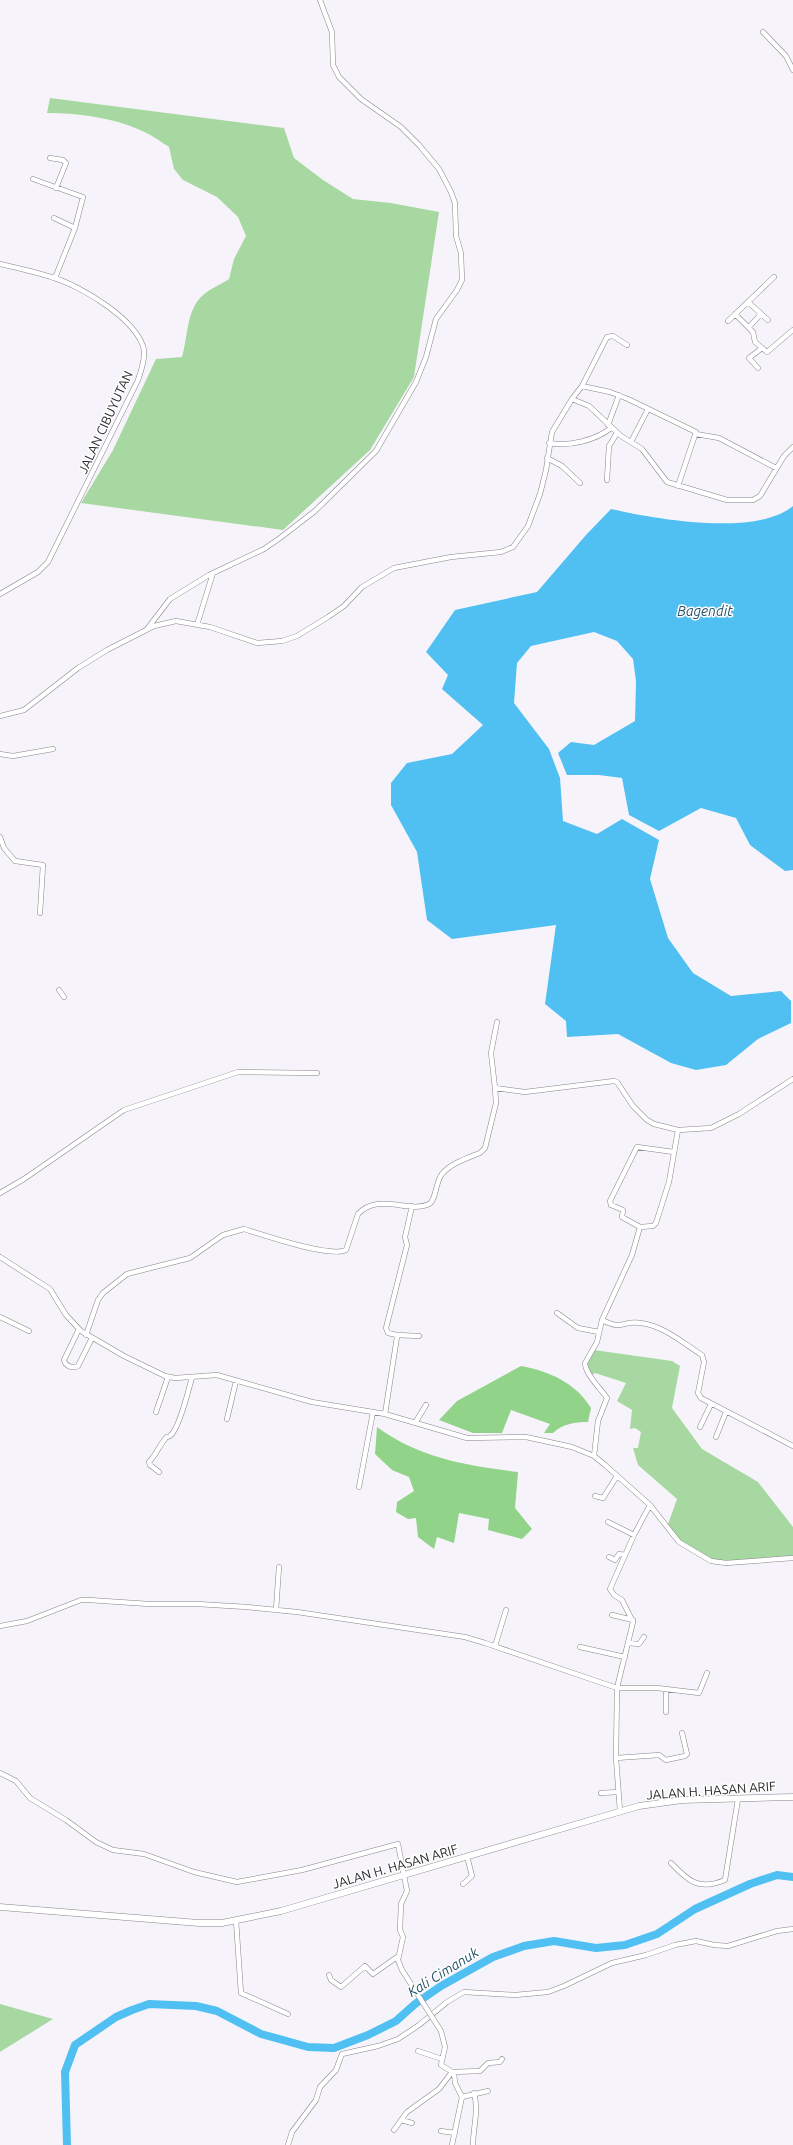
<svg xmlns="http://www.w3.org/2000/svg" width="793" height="2145" font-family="Ubuntu,sans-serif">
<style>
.green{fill:#a8d8a1}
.forest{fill:#91d388}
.water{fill:#50c0f2}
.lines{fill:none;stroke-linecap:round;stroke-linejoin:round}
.river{stroke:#50c0f2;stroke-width:8}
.street-casing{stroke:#86858a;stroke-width:5.5}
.secondary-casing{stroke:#86858a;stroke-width:7}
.street{stroke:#fff;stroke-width:4.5}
.secondary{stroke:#fff;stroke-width:6}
.street-bridge-casing{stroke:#86858a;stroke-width:5.5;stroke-linecap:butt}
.street-bridge{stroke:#fff;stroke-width:4.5}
.labels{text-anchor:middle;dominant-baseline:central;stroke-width:3;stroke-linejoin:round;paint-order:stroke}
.street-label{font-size:13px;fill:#2b2b2d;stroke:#fff}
.water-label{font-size:14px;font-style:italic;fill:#27546a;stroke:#fff}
</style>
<rect width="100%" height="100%" fill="#f6f4fa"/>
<path class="green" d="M50 98 284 128 294 158 323 180 353 199 391 203 439 212 414 377 370 450 283 530 81 503 113 450 156 359 182 357C188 337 186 314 200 298 207 290 220 285 229 279L234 259 246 236 238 217 217 197 183 180 174 169 169 147C160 141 150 134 140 130 111 117 77 113 47 113Z
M594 1350 672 1361 680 1366 672 1408 702 1449 758 1482 793 1527V1558L718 1563 683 1545 667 1527 677 1499 638 1465 633 1448H638L641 1432 635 1428 630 1429 632 1410 617 1401 626 1383 595 1373 591 1376 585 1365Z
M0 2004 53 2019 0 2052Z"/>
<path class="forest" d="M521 1366C549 1371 576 1383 591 1408L588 1422C575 1422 562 1424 553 1433H544L550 1424 511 1410 502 1433H473L439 1420 457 1401Z
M377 1427C419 1458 468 1466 518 1472L515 1508 532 1529 522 1539 488 1530 489 1519 459 1513 454 1543 437 1537 434 1549 418 1537 416 1518 408 1519 396 1512 397 1502 414 1491 409 1477 392 1470 375 1454Z"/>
<path class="water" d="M793 506V870L785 871 750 845 736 818 701 808 659 831 629 815 622 778 599 775H567L558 753 571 742 594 745 635 721 636 681 633 659 617 641 594 632 531 646 517 663 514 703 549 749 560 778 563 821 597 834 622 819 659 840 650 879 668 938 693 973 731 996 781 991 791 1001V1023L758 1039 726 1065 696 1070 671 1063 618 1034 567 1037 566 1021 545 1004 556 925 452 939 427 920 417 852 391 805V783L407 763 452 754 483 725 442 689 448 675 426 652 455 610 537 592 586 535 611 509C655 519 756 537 793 506Z"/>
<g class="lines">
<path class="river" d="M67 2145 65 2072 75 2045 116 2017 132 2010 149 2004 196 2006 217 2011 261 2034 308 2047 334 2048 368 2035 396 2021 415 2004 441 1986 493 1957 524 1946 554 1941 596 1948 625 1945 657 1934 695 1909 750 1884 777 1875 793 1877"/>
<g class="street-casing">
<path id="street" d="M763 32 786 56 793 70
M50 158 63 160 66 163 56 188
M33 179 83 197 75 228 55 278
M54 218 75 228
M0 264C18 268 36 272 54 278 81 286 138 320 144 350 145 361 141 371 138 380L48 562 38 572 0 594
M748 302 768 320
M735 314 753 332 755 342 767 352 793 330
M728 321 774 277
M749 327 761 314
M758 368 749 358 762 348
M582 386 610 392 628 399 696 432 678 486
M572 399 582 386 607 337 613 336 627 345
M608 425 619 395
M696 434 719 438 776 468
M631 442 648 409
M549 443C569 447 596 440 611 428
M547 458 562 466 580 483
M607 480 609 446 617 433
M197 625 213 573
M147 629 170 599 209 575 264 549 280 538 315 511 376 451 416 382 426 357 436 319 457 290 462 280 461 253 456 236 455 203 451 192 439 169 419 145 401 127 361 99 339 77 333 65 332 32 320 0
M0 716 24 710 78 668 107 650 154 626 176 621 210 627 257 643 282 641 297 636 328 617 344 606 362 587 394 568 451 557 501 552 513 547 528 526 540 494 546 470 552 432 572 399 589 406 621 436 642 449 667 482 727 500H753L760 496 784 456 793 447
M0 754 13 756 53 749
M0 837 4 848 15 861 43 865 40 913
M59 990 64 997
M495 1088 491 1053 497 1022
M0 1193 24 1179 124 1110 238 1072 317 1073
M640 1227 622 1217 623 1210 611 1205 610 1201 637 1147 674 1152
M0 1257 50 1289 66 1315 81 1331 124 1356 165 1376 175 1378 217 1375 312 1402 385 1414 467 1438 526 1437 572 1447 594 1456 605 1465 650 1505 679 1542 711 1561 726 1563 793 1558
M557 1313 578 1328 599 1332
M0 1317 29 1331
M602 1320C624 1331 622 1320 641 1323 664 1326 683 1343 702 1355L704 1362 698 1393 701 1398 793 1446
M79 1329 64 1360C65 1366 73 1369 78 1366L92 1338
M86 1335 98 1300 103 1293 127 1274 190 1258 223 1235 244 1229C263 1235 330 1258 346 1250L358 1214C379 1192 409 1214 429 1204 436 1201 436 1180 442 1174 451 1163 468 1158 480 1153L485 1148 496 1103 495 1088 525 1092 614 1081 617 1082 633 1106 647 1120 654 1124 678 1130 711 1128 739 1114 793 1079
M397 1335 419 1336
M156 1412 168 1377
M385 1414 397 1337V1335L388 1333 386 1328 407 1245 405 1237 412 1206
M227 1419 236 1381
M415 1423 426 1405
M700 1427 711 1404
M716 1437 726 1412
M594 1456 598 1421 607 1398C601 1389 585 1374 585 1363L597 1342 602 1320 632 1255 640 1227 653 1226 656 1223 669 1182 678 1130
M159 1472 150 1465 149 1462C156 1455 159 1446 165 1439 168 1435 167 1438 170 1436 179 1429 189 1389 192 1377
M359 1487 373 1412
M595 1496 603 1498 617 1476
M650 1505 634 1535 610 1589 614 1595 622 1600 633 1622 617 1688H657L699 1693 707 1673
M608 1522 634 1535
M609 1557 615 1560 619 1554 625 1555
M276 1610 279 1567
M612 1615 633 1620
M0 1626 27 1621 81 1600H89L149 1604H197L247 1607 297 1612 465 1637 485 1643 617 1688 616 1758 620 1811
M628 1643 639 1644 644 1637
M495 1646 506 1610
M580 1647 625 1657
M666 1712V1689
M616 1758 659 1755 666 1760 685 1756 687 1754 682 1733
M0 1773 16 1781 30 1798 66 1820 96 1842 113 1850 144 1854 194 1872 237 1882 302 1870 398 1844 407 1891 401 1904 400 1930 403 1937 398 1960
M601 1793 618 1792
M671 1863C688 1881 699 1891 725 1880L738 1799
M463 1884 472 1876 467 1856
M236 1920 241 1993 288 2014
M329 1975 331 1980 341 1987 365 1966 373 1974 397 1957
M441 2031 445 2047 441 2065 454 2073 455 2083 462 2097 452 2145
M418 2051 442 2059
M462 2097 488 2091
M401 2120 412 2123
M394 2130 407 2112 439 2089 452 2072 480 2071 488 2063 500 2062 502 2059
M441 2131 455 2133
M288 2145 292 2132 316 2100 320 2087 336 2070 342 2054 378 2046 398 2039 419 2025 447 2002 464 1992 515 1995 548 1992 564 1986 612 1963 646 1955 675 1945 696 1941 714 1945 728 1946 777 1931 793 1929
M473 2145C473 2127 479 2111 474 2093"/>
</g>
<g class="secondary-casing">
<path id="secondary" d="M0 1907 199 1923H222L281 1911 639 1806 682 1800 793 1797"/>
</g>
<use href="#street" class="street"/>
<use href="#secondary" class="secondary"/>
<g class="street-bridge-casing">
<path id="street-bridge" d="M398 1960 402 1970 441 2031"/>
</g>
<use href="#street-bridge" class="street-bridge"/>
</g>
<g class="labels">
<g class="street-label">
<text transform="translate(105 422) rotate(-65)">JALAN CIBUYUTAN</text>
<text transform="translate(711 1790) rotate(-4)">JALAN H. HASAN ARIF</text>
<text transform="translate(395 1866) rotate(-16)">JALAN H. HASAN ARIF</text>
</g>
<g class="water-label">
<text x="705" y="611">Bagendit</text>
<text transform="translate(443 1972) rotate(-32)">Kali Cimanuk</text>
</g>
</g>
</svg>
